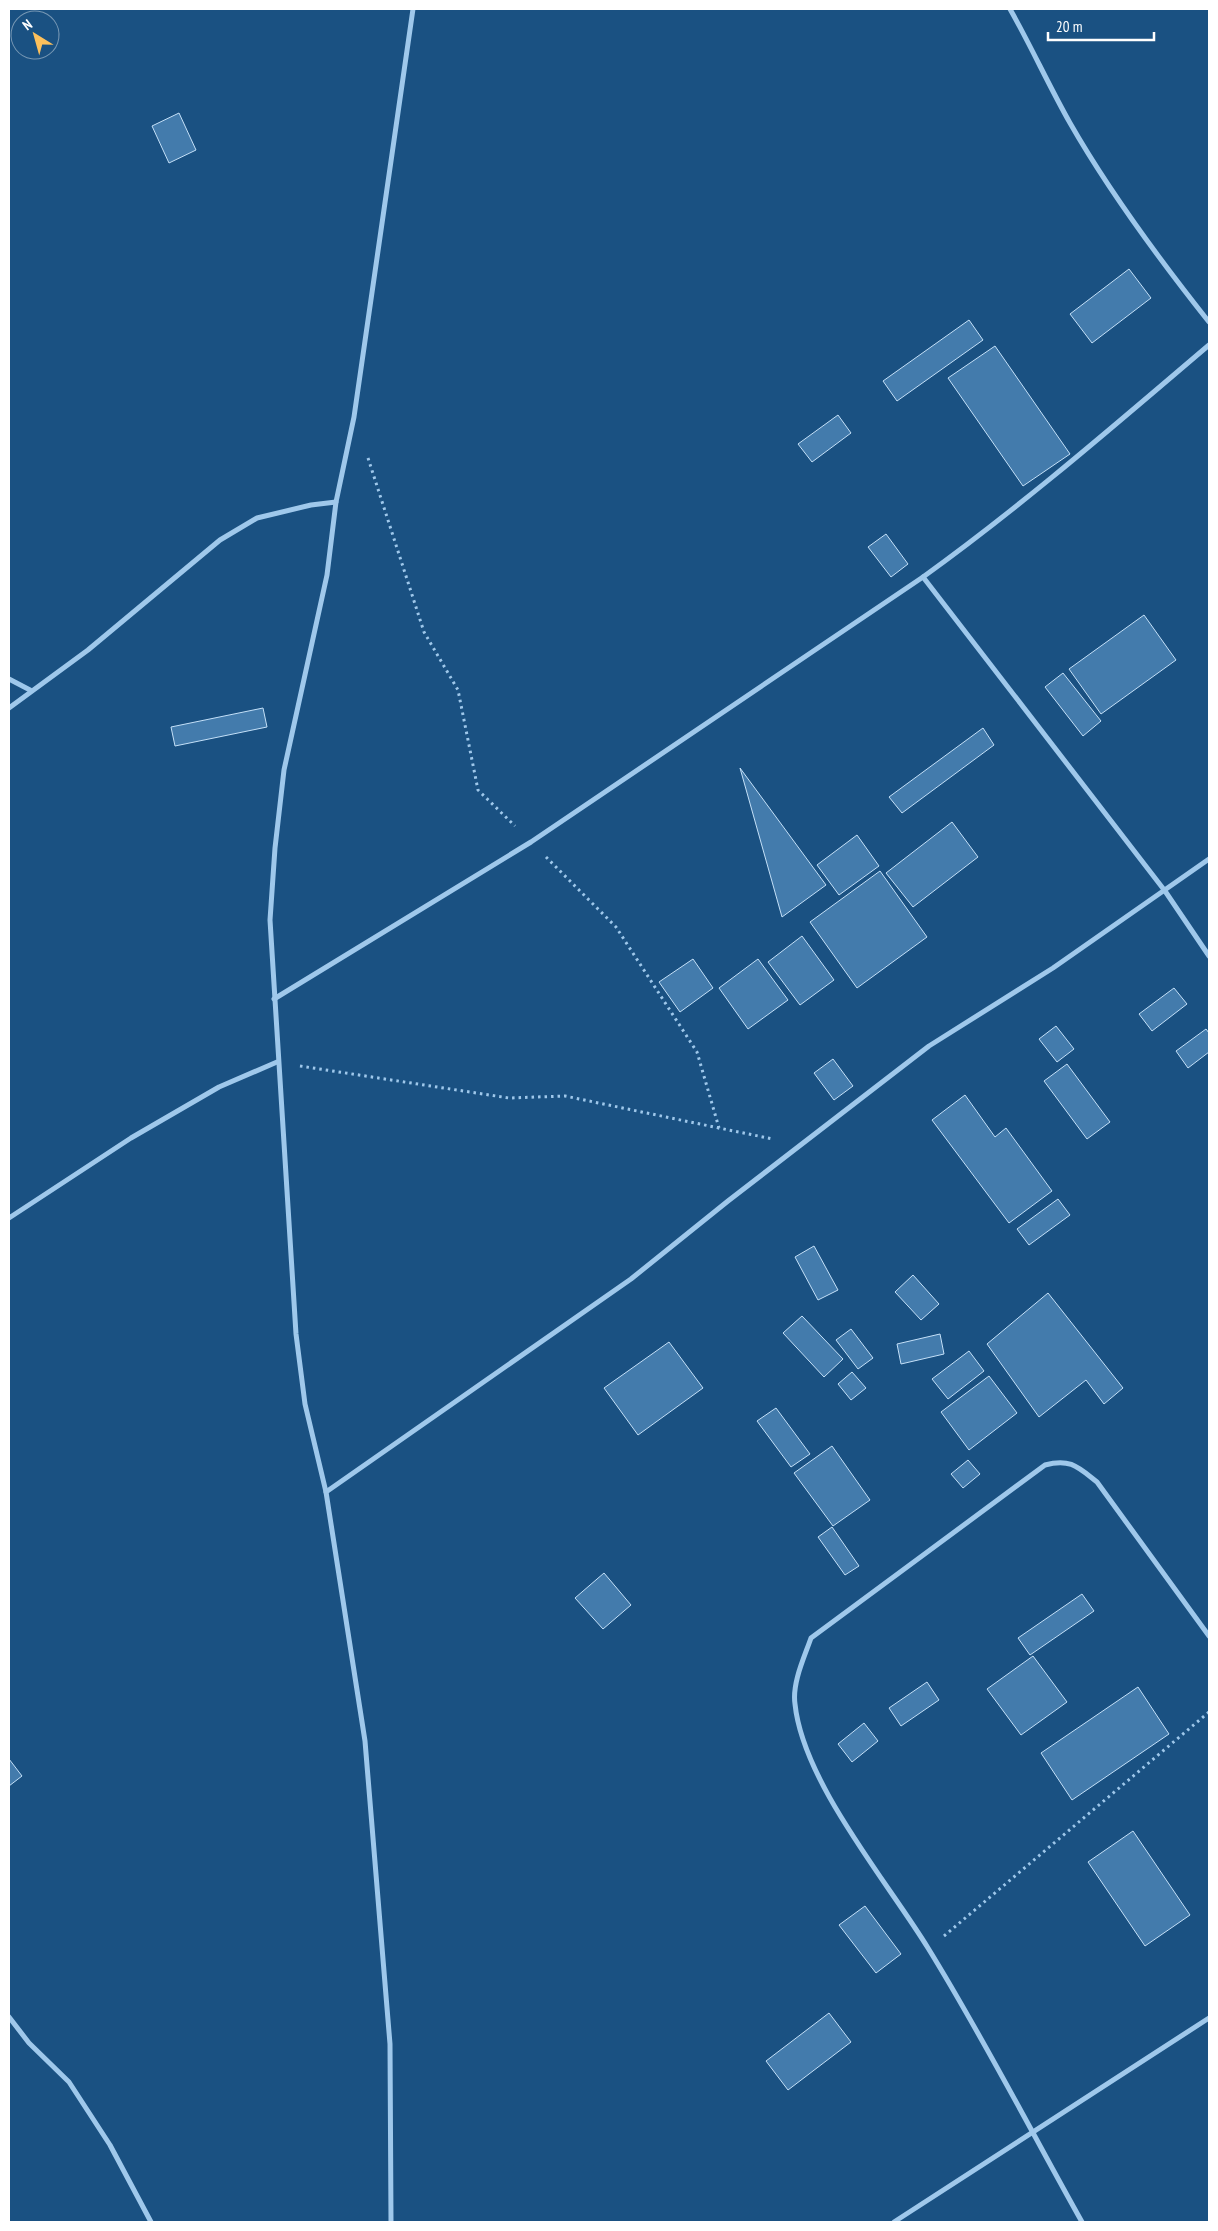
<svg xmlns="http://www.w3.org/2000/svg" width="1218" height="2231" viewBox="0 0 1218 2231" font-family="'PT Sans Narrow',sans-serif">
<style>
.building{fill:#437bac;stroke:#c4e0f8}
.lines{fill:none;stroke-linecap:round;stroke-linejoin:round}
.path{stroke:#9fc8eb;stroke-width:3;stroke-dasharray:2.5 4;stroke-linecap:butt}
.minor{stroke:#9fc8eb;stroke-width:5}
</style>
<rect width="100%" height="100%" fill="#1a5182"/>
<g class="building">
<path d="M179 113 196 150 169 163 152 126Z"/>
<path d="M1129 269 1151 298 1092 343 1070 314Z"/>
<path d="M969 320 983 340 897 401 883 381Z"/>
<path d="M995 346 1070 454 1023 486 948 378Z"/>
<path d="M838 415 851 433 812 462 798 444Z"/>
<path d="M886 534 908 564 891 577 868 547Z"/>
<path d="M1144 615 1176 660 1101 714 1069 669Z"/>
<path d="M1063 673 1101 721 1083 736 1045 687Z"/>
<path d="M263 708 267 727 175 746 171 727Z"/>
<path d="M983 728 994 745 902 813 889 797Z"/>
<path d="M740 768 826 885 782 917Z"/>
<path d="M952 822 978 857 913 907 886 873Z"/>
<path d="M857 835 879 866 839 895 817 865Z"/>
<path d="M880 871 927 937 857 988 810 922Z"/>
<path d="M802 936 834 980 800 1005 768 962Z"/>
<path d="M693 959 713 988 680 1012 659 982Z"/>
<path d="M758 959 788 1000 748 1029 719 988Z"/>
<path d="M1174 988 1187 1004 1152 1031 1139 1014Z"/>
<path d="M1056 1026 1074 1049 1057 1062 1039 1039Z"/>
<path d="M1206 1029 1209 1033V1052L1188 1068 1176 1051Z"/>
<path d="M833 1059 853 1086 834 1100 814 1073Z"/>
<path d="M1067 1064 1110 1122 1087 1139 1044 1081Z"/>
<path d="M965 1095 995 1137 1006 1128 1052 1191 1009 1223 932 1120Z"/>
<path d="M1058 1199 1070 1215 1029 1245 1017 1229Z"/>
<path d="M814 1246 838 1290 818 1300 795 1257Z"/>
<path d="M913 1275 939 1304 921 1320 895 1292Z"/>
<path d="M1048 1293 1123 1388 1104 1404 1086 1380 1039 1417 987 1344Z"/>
<path d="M802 1316 843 1359 824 1377 783 1333Z"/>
<path d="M851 1329 873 1358 858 1369 836 1340Z"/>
<path d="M940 1334 944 1354 901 1364 897 1344Z"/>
<path d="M669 1342 703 1388 638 1435 604 1388Z"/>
<path d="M969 1351 984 1371 948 1399 932 1379Z"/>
<path d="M852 1372 866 1388 851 1400 838 1384Z"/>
<path d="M989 1376 1017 1413 969 1450 941 1412Z"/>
<path d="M776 1408 810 1454 791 1467 757 1421Z"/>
<path d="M832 1446 870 1500 833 1526 794 1473Z"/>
<path d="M968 1460 980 1474 963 1488 951 1474Z"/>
<path d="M832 1527 859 1566 845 1575 818 1537Z"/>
<path d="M604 1573 631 1605 603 1629 575 1598Z"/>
<path d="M1082 1594 1094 1611 1030 1655 1018 1638Z"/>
<path d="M1033 1656 1067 1702 1021 1735 987 1689Z"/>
<path d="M927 1682 939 1700 901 1726 889 1708Z"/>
<path d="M1138 1687 1169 1734 1072 1800 1041 1753Z"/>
<path d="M864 1723 878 1741 852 1762 838 1744Z"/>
<path d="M9 1759 22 1776 9 1786Z"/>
<path d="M1133 1831 1190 1915 1145 1946 1088 1862Z"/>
<path d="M865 1906 901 1954 876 1973 839 1925Z"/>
<path d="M829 2013 851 2042 788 2090 766 2061Z"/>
</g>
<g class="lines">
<g class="path">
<path d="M368 458 424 632 458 690 478 790 515 826"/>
<path d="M546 857 616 927 697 1052 719 1128 773 1139"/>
<path d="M300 1066 509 1098 565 1096 719 1128"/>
<path d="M944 1936 1209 1712"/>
</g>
<g class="minor">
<path d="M1010 9C1031 46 1049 86 1070 123 1110 193 1159 259 1209 322"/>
<path d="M923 577 1165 891 1209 956"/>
<path d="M9 679 30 690"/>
<path d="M9 708 88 650 220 540 257 518 311 505 336 502"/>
<path d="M274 999 531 842 923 577C1023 505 1116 424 1209 345"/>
<path d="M9 1218 131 1138 219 1087 277 1062"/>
<path d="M326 1492 631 1279 728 1201 929 1046 1053 968 1209 859"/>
<path d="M9 2017 29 2043 69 2082 110 2145 151 2222"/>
<path d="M391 2222 390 2044 365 1741 326 1492 305 1404 296 1334 270 920 275 848 284 770 327 575 336 502 354 417 413 9"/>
<path d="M894 2222 1209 2018"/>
<path d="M1082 2222C1031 2131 983 2037 928 1948 887 1881 803 1782 795 1704 792 1683 804 1658 811 1638L1045 1465C1070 1458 1078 1467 1097 1482L1209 1636"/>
</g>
</g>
<rect width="1218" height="2231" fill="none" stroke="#ffffff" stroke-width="20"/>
<g transform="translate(35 35) rotate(323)"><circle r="24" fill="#1a5182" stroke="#7697b4"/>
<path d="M0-4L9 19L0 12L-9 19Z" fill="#fdc05b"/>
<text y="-8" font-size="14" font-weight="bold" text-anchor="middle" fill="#ffffff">N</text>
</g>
<path d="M1048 32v8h106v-8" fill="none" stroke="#ffffff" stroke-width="2.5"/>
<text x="1056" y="32" font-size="15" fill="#ffffff" stroke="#1a5182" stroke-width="4" paint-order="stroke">20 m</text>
</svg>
